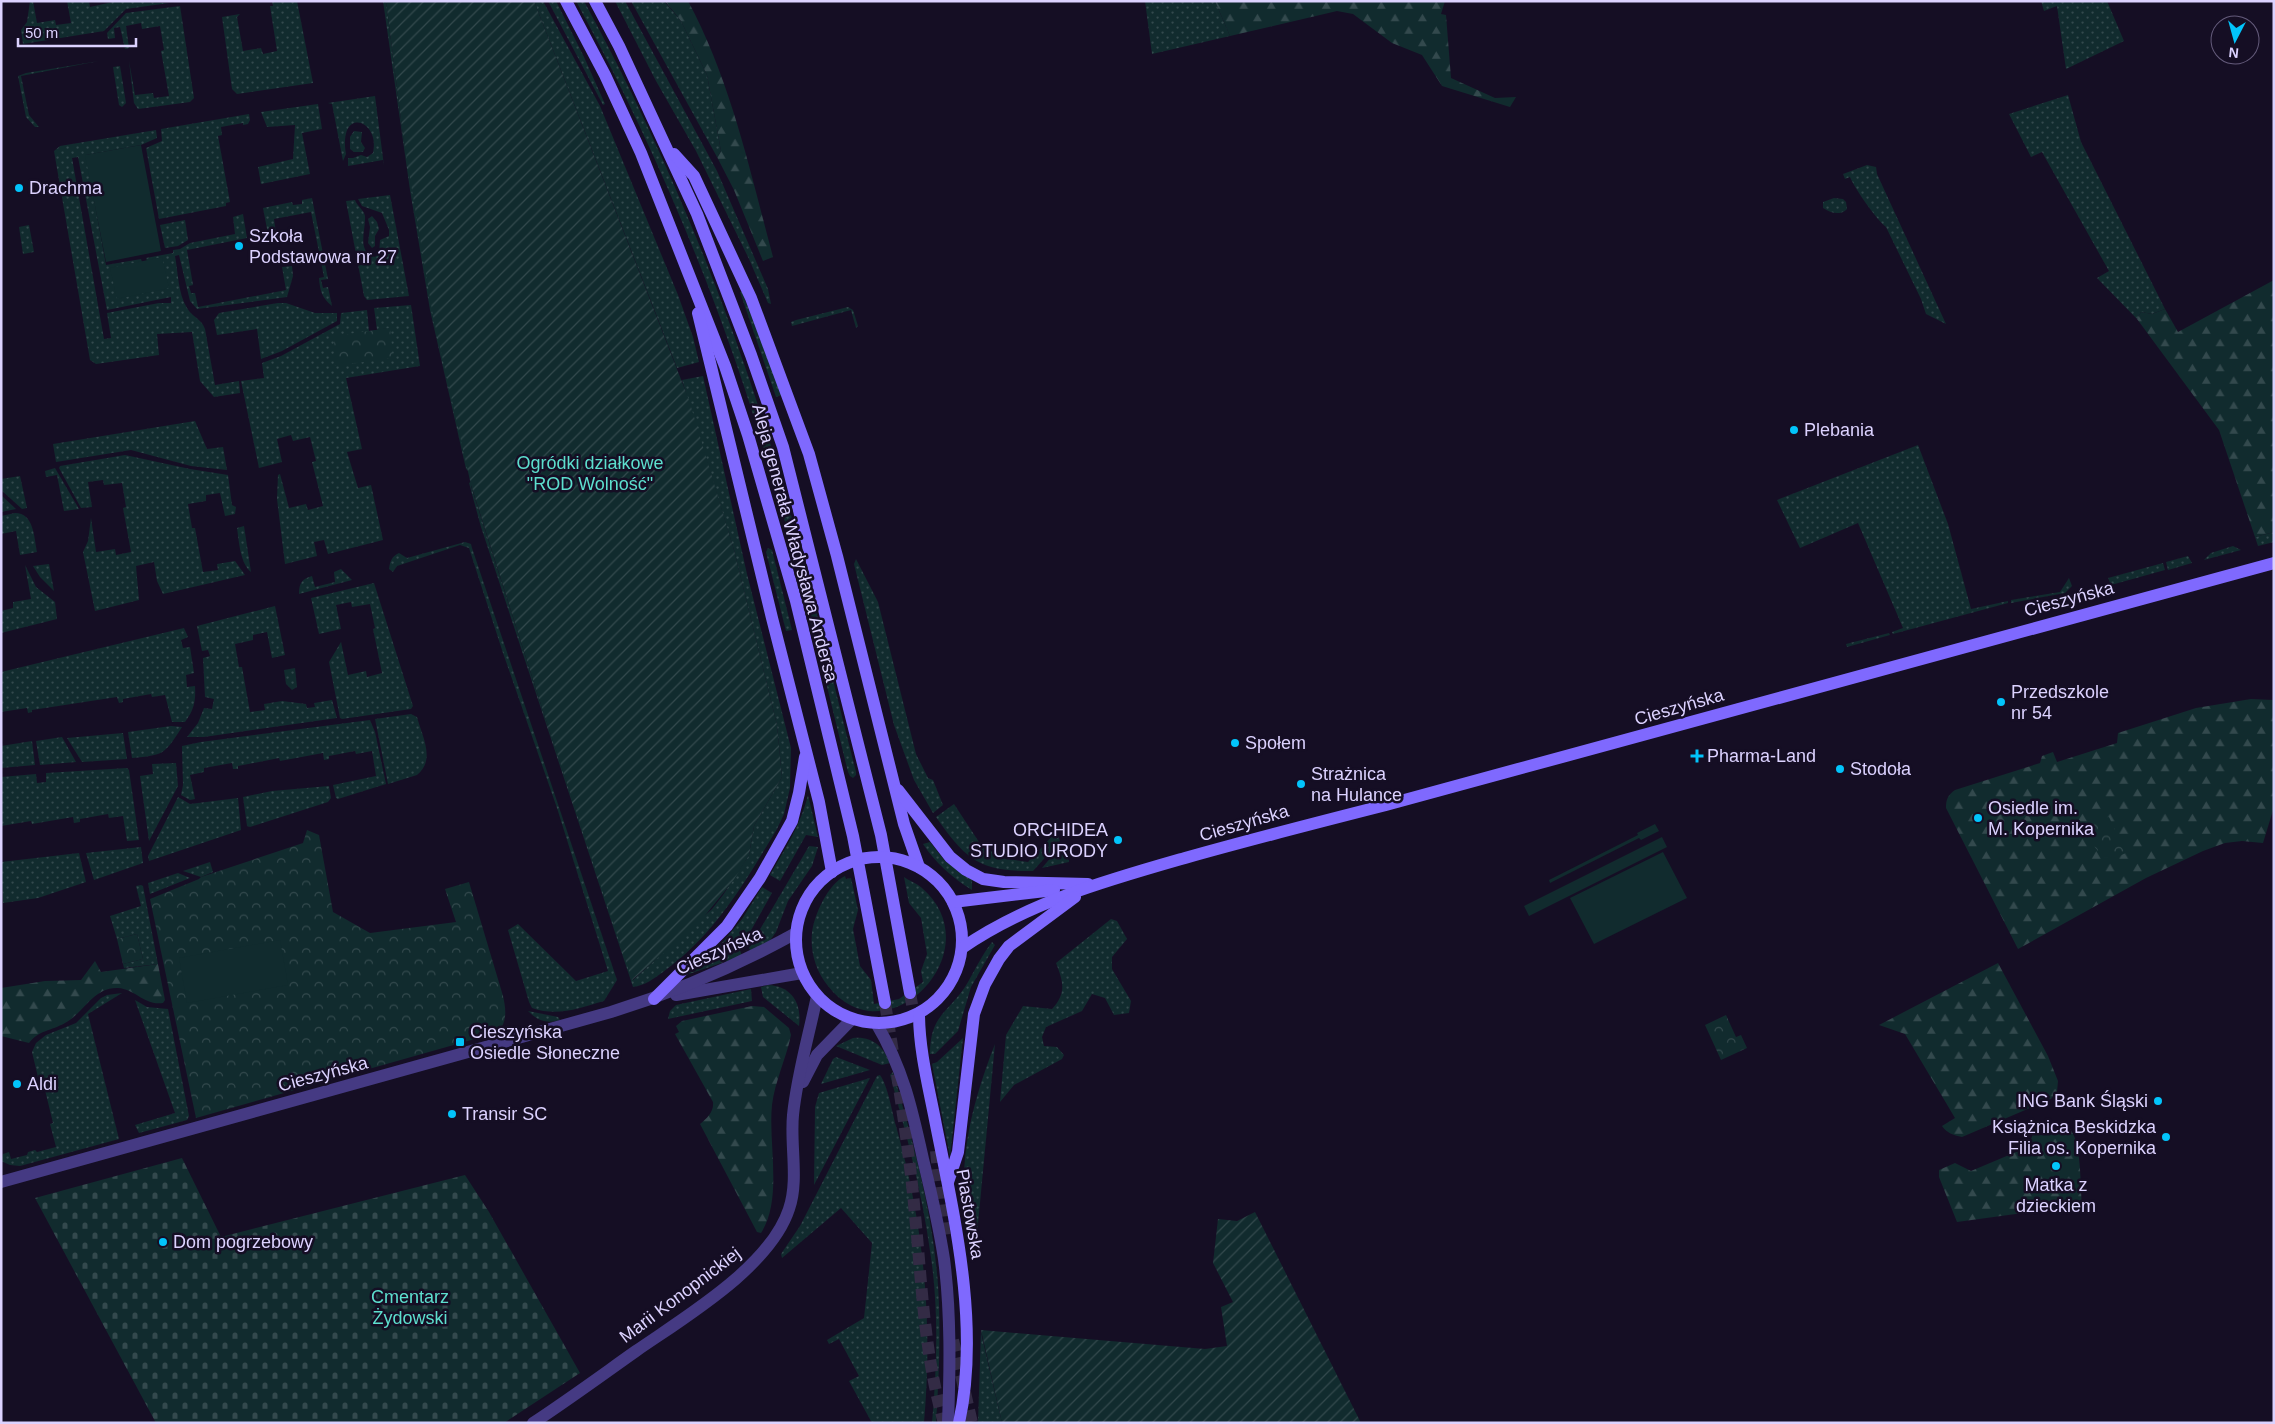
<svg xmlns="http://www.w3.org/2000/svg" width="2275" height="1424" viewBox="0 0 2275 1424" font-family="Helvetica,sans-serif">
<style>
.grass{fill:url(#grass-dots);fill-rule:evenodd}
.forest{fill:url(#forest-firs)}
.cemetery{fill:url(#cemetery-stones)}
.park{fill:url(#park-crowns)}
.garden{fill:url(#garden-furrows)}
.pitch{fill:#112b2e}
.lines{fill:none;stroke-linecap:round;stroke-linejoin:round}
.secondary-tunnel{stroke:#332b45;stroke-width:12;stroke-dasharray:12 6;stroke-linecap:butt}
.tertiary{stroke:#453a83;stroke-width:12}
.secondary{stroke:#7f69fe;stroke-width:12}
.poi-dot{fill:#02c4fb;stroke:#150e24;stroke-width:2}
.labels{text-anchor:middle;stroke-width:5;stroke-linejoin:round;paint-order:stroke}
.poi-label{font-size:18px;fill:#dcd2ff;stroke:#150e24;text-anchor:start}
.park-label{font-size:18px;fill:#5ddfce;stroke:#150e24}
.street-label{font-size:18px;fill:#dcd2ff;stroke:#150e24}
</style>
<defs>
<pattern id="grass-dots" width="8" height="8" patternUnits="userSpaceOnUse" patternTransform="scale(1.25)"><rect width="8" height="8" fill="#112b2e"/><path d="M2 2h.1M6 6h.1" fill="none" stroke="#33494d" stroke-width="1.8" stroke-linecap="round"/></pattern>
<pattern id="forest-firs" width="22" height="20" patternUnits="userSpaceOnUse" patternTransform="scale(1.25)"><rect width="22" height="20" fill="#112b2e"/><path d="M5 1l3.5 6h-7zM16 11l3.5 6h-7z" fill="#33494d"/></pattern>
<pattern id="cemetery-stones" width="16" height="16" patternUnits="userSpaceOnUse" patternTransform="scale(1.25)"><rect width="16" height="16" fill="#112b2e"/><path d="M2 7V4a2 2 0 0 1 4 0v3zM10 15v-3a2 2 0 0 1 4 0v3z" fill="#33494d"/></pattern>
<pattern id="park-crowns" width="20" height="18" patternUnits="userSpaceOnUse" patternTransform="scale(1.25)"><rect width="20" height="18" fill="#112b2e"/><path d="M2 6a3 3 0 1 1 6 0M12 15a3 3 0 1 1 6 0" fill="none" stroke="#33494d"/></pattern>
<pattern id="garden-furrows" width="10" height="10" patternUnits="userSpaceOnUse" patternTransform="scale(1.25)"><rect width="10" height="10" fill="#112b2e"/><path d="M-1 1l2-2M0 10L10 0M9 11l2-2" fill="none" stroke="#33494d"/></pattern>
</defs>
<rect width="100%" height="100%" fill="#150e24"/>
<g class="grass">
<path d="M30 1H33L37 23 55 20 56 25 71 23 67 1H89L90 7 117 1 169 3 126 9 104 31 23 44 21 30 27 22Z"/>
<path d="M272 1H297L313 83 237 94 232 89 222 17 240 14 237 17 243 51 261 48 263 54 277 51 270 6H273Z"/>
<path d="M383 1H386L403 136 470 472 466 469 430 310 410 190Z"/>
<path d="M534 1H543L600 106 678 295 693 337 699 362 677 368Z"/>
<path d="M548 1H556L584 57 605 104 603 105Z"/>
<path d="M576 1H584C659 139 720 284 767 433 802 544 827 659 856 772V775L853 778 850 776 848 772C820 659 794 545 759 433 713 284 651 139 576 1Z"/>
<path d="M615 1H625L717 171 768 289 771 304 768 303 749 259 696 151 656 81Z"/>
<path d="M631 1H664L681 21 707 75 721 151 717 157Z"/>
<path d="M1145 1H1215L1230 36 1152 54Z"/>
<path d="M2041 1H2107L2124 41 2066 69 2057 6 2044 11Z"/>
<path d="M180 6 194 98 190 102 138 109 134 103 129 61 135 95 153 93 154 98 169 96 161 51 164 50 160 26 142 29 141 23 126 26 129 48 125 49 120 27 114 28 115 38 108 39 107 33 126 13Z"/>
<path d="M99 61 21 76 29 115 39 127H35L26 117 18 76 26 73Z"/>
<path d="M120 66 126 103 122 107 119 105 113 67Z"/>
<path d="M2068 95 2081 142 2165 309 2152 314 2141 312 2137 319 2097 278 2109 271 2042 152 2031 157 2009 114Z"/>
<path d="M375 96 384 166 383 160 348 166V158H353L361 155 367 157 373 153C381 120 338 105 346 154L343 161 332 104 328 103Z"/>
<path d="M318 104 322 129 302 133 310 174 261 184 258 167 293 159 295 125 267 127 261 112Z"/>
<path d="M249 114 250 120 248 124 243 125V123L221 127 222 135 218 136 230 202 226 203V206L159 219 146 148 162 141 161 129Z"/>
<path d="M156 130 157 138 141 145 86 155 106 265 141 259 142 262 111 268 162 258 147 261 146 258 173 253V250L180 249 190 243 235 234 233 217 243 214 247 238 187 250 193 285 189 286 191 293H195L198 307 286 290 282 267 292 266 293 276 287 297 197 309 190 301 179 255 175 256C178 271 178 294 187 308 192 317 201 318 205 329L215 385 239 381 240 393 214 397 200 381 192 332 157 334 159 355 96 364 90 360 54 151 60 146ZM78 157 107 310 171 297V303H159L107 313 111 338 104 339 72 158Z"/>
<path d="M354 131 362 132 361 142 365 148 363 152H354L350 149V137Z"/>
<path d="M1867 165 1876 167 1877 174 1946 324 1926 314 1921 299 1886 227C1876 219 1855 189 1850 177L1845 179 1843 174Z"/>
<path d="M390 195 409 296 367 300 364 296 346 201 355 200C357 206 364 210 365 216 366 231 356 251 375 257L379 254 380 240 389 236V230L382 213 362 206 358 199Z"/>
<path d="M312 198 328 279 321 280 323 288 328 287 332 306C322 298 320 291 319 278L324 277 311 212 274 219 276 233 268 234 263 208 292 202 293 205 302 204V200Z"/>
<path d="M1834 198 1843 199 1846 202 1847 209C1840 216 1831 213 1823 208V202Z"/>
<path d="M372 216 377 222 379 229 375 236V246L372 248 368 243 370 227 368 219Z"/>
<path d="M185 220 188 240 178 246 165 248 160 225Z"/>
<path d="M29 225 34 252 23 254 19 227Z"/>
<path d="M740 292H742L782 395 776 397Z"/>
<path d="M278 303H286L315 313H337V321L282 351 261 359 257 329 217 335 214 320 219 313Z"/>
<path d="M411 305 420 366 346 378 362 449 347 452 358 488 371 485 383 540 328 554 324 540 314 542 317 556 285 564 277 499 278 475 280 474 289 508 306 504 308 510 323 506 312 462 316 461 310 437 293 441 291 435 277 439 282 462 259 468 241 381 264 378 262 363 281 356 340 324 341 313 367 310 369 331 334 336 390 328 377 330 374 308Z"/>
<path d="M848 307 853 310 858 326 856 328 851 310 792 326 791 322 796 320Z"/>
<path d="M703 376 747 574 791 748 790 788 784 814 777 829C745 882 715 935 663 972 655 978 644 986 633 987L481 527 469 483 472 481 471 486 543 711 633 980 712 909 723 895 749 855 754 826 782 777 777 725 734 550 682 380Z"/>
<path d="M195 421 207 449 223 447 227 470 191 466 131 450 56 462 53 444Z"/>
<path d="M1918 445 1948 524 1971 609 2008 601V603L1893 634 1892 632 1903 628 1858 523 1800 548 1777 500Z"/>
<path d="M125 455 190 469 228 475 232 505 236 507 235 514 225 516 220 493 206 495V501L188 504 192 528H195L203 572 218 570 217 564 235 561 245 575 163 594 157 581 154 562 136 566 139 600 95 611 83 552 88 541 91 518 96 552 115 549 116 555 131 552 123 508 126 507 122 483 104 485 103 480 88 482 92 507 81 508 59 468 60 466Z"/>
<path d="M55 468 79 509 64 511 57 475 46 477 45 471Z"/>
<path d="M20 476 27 508 22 509 1 490V479Z"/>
<path d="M1 495 16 509 1 512Z"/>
<path d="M15 513C34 513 34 537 37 552L20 555 16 531 1 534V516Z"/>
<path d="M244 526 251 572C240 563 239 541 237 528Z"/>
<path d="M2274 532V542L2258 546 2255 537Z"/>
<path d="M465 542 471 544 472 548 617 980 604 1001C580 1008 557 1017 532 1008L529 1002 508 930 518 924 576 981 608 971 557 808 503 653 469 548 460 545 397 566 393 572 389 569C390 561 392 556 399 553L407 558Z"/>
<path d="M2233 546 2241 550 2204 560 2211 553Z"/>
<path d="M768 548 772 550 792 630 786 631 766 552Z"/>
<path d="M2188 556 2192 563 2168 570 2166 562Z"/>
<path d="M856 559 878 602 916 754 928 778 933 780 943 805 933 813 914 780 894 725 854 564Z"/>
<path d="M2163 563 2165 570 2111 585 2108 578Z"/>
<path d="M49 564 54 591 40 577 33 566Z"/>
<path d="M25 565 36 587 55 602 57 619 1 633V611L13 608V602L31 599Z"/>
<path d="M341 569 352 580 299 594C299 583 302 579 312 576L315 587 335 582 334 572Z"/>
<path d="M2069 578 2072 586 2065 593 2011 603V600L2060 592Z"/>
<path d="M374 583 413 706 411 709 342 719 340 718 329 662 341 642 348 675 366 671 367 677 382 673 373 629 375 628 370 604 352 607 351 602 336 605 341 629 319 634 311 598Z"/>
<path d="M275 606 285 655 272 658 267 632 253 635V640L235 644 239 667H242L250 712 265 710 264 704 282 701 306 704 307 708 315 707 314 703 332 700 337 718 204 737H187L198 723 204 708 212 709 214 699 205 697 203 658 210 656 208 650 202 651 197 626Z"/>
<path d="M184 628 188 637 181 640 183 648 190 647 194 673 186 675 187 687 195 686C196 701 194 710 185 722H172L165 695 152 697 151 694 123 699V702L119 703 117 697 32 710V712L28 713 27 708 1 712V672Z"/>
<path d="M1889 633 1890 635 1847 647 1846 644Z"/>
<path d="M295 668 297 687 292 690 286 684 284 670Z"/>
<path d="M411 714 417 717C422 736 436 760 417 775L388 784 375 719Z"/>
<path d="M370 720 375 732 386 784 338 799 336 798 333 785 376 776 372 751 356 754 355 751 329 756V759L324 760 323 753 280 761 279 758 238 766V769H233L232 763 204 768V772L190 775 195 799 190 800 181 795 183 785 182 746 201 742Z"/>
<path d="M171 726 182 727C164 755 164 755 132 758L128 732Z"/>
<path d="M123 733 127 759 82 762 67 738Z"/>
<path d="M62 737 76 762 40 765 36 741Z"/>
<path d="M32 741 35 765 1 768V746Z"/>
<path d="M176 763 178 786 149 841 140 776 153 774 152 764Z"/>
<path d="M127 768 129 770 139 840 127 841 123 816 109 818 108 814 80 819V822L74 823 73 817 32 824 31 821 1 826V777L36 774 37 783 46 782V773Z"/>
<path d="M329 786 331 798 328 802 250 827 247 826 243 797 272 791Z"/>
<path d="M808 795 818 837 806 835 780 881 770 875C785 849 801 824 808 795Z"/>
<path d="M178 797 190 804 238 798 241 830 149 861 148 856Z"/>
<path d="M954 804 979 842 1001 858 1028 862 1056 832 1060 841 1033 871C980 872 965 859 936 817Z"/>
<path d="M930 842 945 861 972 880V890C953 879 934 861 923 844Z"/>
<path d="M809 846 818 847 812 866 788 901 776 932 769 942 751 952 749 948Z"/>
<path d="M141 847 143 863 94 880 86 853Z"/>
<path d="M1057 850 1069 860V862L1042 868Z"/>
<path d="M79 853 86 882 38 898 3 903 1 862Z"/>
<path d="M210 862 213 872 201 877 183 871Z"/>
<path d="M178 873 190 878 150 894 148 883Z"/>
<path d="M845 876 846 879 851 878 858 910 853 929 860 966 871 980 874 1004 899 999 923 982 921 971 927 954 921 918 909 903 904 877C911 882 915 882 922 888 994 951 886 1061 828 986 816 971 810 952 812 933 814 915 828 884 845 876Z"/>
<path d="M141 885 143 886 158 964 124 968 123 964 143 959 137 934 117 939 110 916 141 906 136 886Z"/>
<path d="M762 887 772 893 740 950 742 956 686 975 717 949 742 919Z"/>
<path d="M1111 919 1117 921 1127 939 1112 957V969L1131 1001 1129 1013 1114 1015 1105 998 1092 994 1082 1011 1046 1027 1042 1037 1044 1046 1057 1047 1064 1055 1062 1059 1014 1085 1000 1102 1006 1035 1023 1006 1052 1009C1067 993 1063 981 1056 963Z"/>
<path d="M992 942 995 945 971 987 958 1031 935 1054H930C930 1013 950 1013 968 982 976 968 982 955 992 942Z"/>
<path d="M768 985C792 986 802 1004 799 1026L763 997 761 987Z"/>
<path d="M751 989 752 1001 668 1019 670 1011 676 1005Z"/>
<path d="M122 993 88 1014 119 1139 20 1166 10 1165 1 1161 3 1154 9 1152 11 1159 27 1155 28 1152 35 1150 37 1152 56 1147 50 1124 53 1123 45 1090H41L32 1052 36 1043 46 1035 76 1023 101 998 107 995Z"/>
<path d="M135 1000 147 1007 168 1009 189 1116 187 1120 139 1133 135 1125 175 1113Z"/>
<path d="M528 1011 558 1017 560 1020C546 1024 538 1021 528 1011Z"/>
<path d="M853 1038C872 1036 883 1046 890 1063L882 1065 836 1046Z"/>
<path d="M963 1038 950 1157 932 1064 937 1062Z"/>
<path d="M995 1044 976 1245 970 1247C955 1173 968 1113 995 1044Z"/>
<path d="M836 1057 870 1070 821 1084 833 1059Z"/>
<path d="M893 1072C913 1142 933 1213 938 1285 941 1331 939 1377 936 1423H932C937 1366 939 1307 930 1251 922 1192 906 1133 890 1075Z"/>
<path d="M880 1075C888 1086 892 1112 896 1126 924 1225 933 1320 924 1423H872L849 1381 859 1376 839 1339 829 1344 827 1340 864 1318 872 1243 841 1208 782 1258 781 1254 800 1226 877 1076Z"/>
<path d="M870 1078 814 1185 815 1107 819 1093Z"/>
<path d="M981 1330 982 1337 1002 1423H978Z"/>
</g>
<g class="forest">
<path d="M665 1H688C731 81 750 171 773 257L763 261 734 190 717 157 721 151 707 75 681 21Z"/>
<path d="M1215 1H1445L1441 14 1446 15 1451 78 1495 98 1516 97 1510 107 1442 86 1422 55 1392 43 1353 14 1337 11 1230 36Z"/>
<path d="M2274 280V532L2255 537 2219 430 2137 319 2141 312 2152 314 2165 309 2178 332Z"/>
<path d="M2251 699 2274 700V807L2263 843 2242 841 2225 843 2203 851 2146 878 2018 949 1946 808C1946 799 1948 795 1955 790L2040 763 2042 756 2053 752 2057 762 2117 743 2118 733 2196 708Z"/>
<path d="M95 961 101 972 158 964 165 1000 163 1003C145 1006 135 989 118 988 93 987 84 1013 65 1023 51 1031 39 1030 29 1043L1 1036V988L45 981 81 980Z"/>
<path d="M1998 963 2048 1056 2058 1081 2057 1092 2051 1099 1962 1137C1953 1135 1947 1133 1942 1126L1955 1118 1905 1034 1879 1025Z"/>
<path d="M752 1006 764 1007 789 1028 791 1035C786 1059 775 1081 772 1105 768 1144 783 1199 761 1233L757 1232 700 1124C707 1118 714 1112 713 1102L675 1034 679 1032 676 1026 682 1021Z"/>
<path d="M2047 1122C2055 1122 2064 1123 2069 1128 2082 1140 2080 1187 2082 1205L1957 1222 1939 1177V1170L1955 1163 1971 1171 2028 1147 2036 1126Z"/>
</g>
<path class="cemetery" d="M182 1158 221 1237 465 1175 489 1212 580 1373 504 1423H156L35 1198Z"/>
<g class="park">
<path d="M390 328 393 358 335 366 334 336Z"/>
<path d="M2109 817 2126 853 2114 858H2104L2088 839 2081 826 2094 820Z"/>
<path d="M307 830 319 835 333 912 370 933 456 922 445 889 469 882 503 996C506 1009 508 1024 496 1033L196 1118 150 899 199 879 201 877 303 843Z"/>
<path d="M137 934 143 959 123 964 117 939Z"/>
<path d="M1726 1015 1736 1037 1741 1035 1747 1048 1721 1060 1705 1025Z"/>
</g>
<g class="garden">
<path d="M386 1H534L689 400 734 550 777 725 782 777 754 826 749 855 733 881 699 923 632 980 543 711 471 485 433 316 403 136Z"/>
<path d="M1255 1212 1361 1423H1002L981 1330 1205 1349 1227 1346 1221 1307 1233 1302 1213 1263 1218 1219 1237 1221Z"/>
</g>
<g class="pitch">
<path d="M141 145 161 251 106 262 85 155Z"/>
<path d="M162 257 169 288 117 299 110 268Z"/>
<path d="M1655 824 1659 831 1641 840 1639 838 1550 883 1549 880 1638 835 1637 833Z"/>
<path d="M1662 837 1667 847 1529 916 1524 906Z"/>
<path d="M1663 852 1687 898 1594 944 1570 898Z"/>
<path d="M280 940 288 985 187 1003 179 958Z"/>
</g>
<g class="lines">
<g class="secondary-tunnel">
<path d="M910 993 916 1027"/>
<path d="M885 1003 893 1052"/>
<path d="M897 1074C904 1121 911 1168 915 1215 922 1285 924 1354 944 1423"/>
<path d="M936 1151 945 1240"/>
<path d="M953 1340 972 1423"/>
</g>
<g class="tertiary">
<path d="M676 995 802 973"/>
<path d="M876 1023C903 1068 912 1109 923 1159 931 1192 939 1226 944 1259 951 1313 950 1369 948 1423"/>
<path d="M803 1082 817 1055 852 1019"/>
<path d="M1 1182 611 1012C675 992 738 965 796 933"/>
<path d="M533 1423C568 1400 602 1375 636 1351 685 1317 770 1267 789 1209 799 1180 790 1145 793 1115 797 1075 809 1035 817 996"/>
</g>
<g class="secondary">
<path d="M566 1 605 75 641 153 725 366 748 435 796 601 853 836 885 1003"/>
<path d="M595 1 619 46 697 214 751 355 783 447 881 835 910 993"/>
<path d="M674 154 694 176 751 298 809 454 837 556 904 824 919 867"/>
<path d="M698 313 772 618 819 802 832 872"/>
<path d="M898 790 950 857 966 870 983 879 1004 882 1088 884"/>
<circle cx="879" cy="940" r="83"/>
<path d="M953 902 1054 890"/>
<path d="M962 948C1029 902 1108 880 1185 858 1252 839 1319 822 1386 805L2274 563"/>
<path d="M654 999 727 926 760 878 792 821 799 793 805 757"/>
<path d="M919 1013C919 1051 929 1088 936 1125 955 1220 980 1327 959 1423"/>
<path d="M948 1182 958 1152 974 1014 985 984 999 959 1009 946 1075 897"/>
</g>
</g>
<g class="poi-dot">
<circle cx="19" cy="188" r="5"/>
<circle cx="239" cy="246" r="5"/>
<circle cx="1794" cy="430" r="5"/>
<circle cx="2001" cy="702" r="5"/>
<circle cx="1235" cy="743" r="5"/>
<path d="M1694.5 748.5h5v5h5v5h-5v5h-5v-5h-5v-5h5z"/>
<circle cx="1840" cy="769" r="5"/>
<circle cx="1301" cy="784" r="5"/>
<circle cx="1978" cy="818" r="5"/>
<circle cx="1118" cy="840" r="5"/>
<rect x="455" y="1037" width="10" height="10" rx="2.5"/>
<circle cx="17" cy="1084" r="5"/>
<circle cx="2158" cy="1101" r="5"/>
<circle cx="452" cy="1114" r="5"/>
<circle cx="2166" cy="1137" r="5"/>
<circle cx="2056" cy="1166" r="5"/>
<circle cx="163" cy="1242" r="5"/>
</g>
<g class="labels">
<g class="poi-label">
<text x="29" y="194">Drachma</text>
<text x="249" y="242">Szkoła<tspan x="249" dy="21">Podstawowa nr 27</tspan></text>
<text x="1804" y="436">Plebania</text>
<text x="2011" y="698">Przedszkole<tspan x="2011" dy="21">nr 54</tspan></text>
<text x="1245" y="749">Społem</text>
<text x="1707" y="762">Pharma-Land</text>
<text x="1850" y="775">Stodoła</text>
<text x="1311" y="780">Strażnica<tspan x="1311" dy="21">na Hulance</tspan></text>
<text x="1988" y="814">Osiedle im.<tspan x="1988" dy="21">M. Kopernika</tspan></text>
<text x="1108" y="836" text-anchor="end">ORCHIDEA<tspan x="1108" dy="21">STUDIO URODY</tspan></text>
<text x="470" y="1038">Cieszyńska<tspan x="470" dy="21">Osiedle Słoneczne</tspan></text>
<text x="27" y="1090">Aldi</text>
<text x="2148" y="1107" text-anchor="end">ING Bank Śląski</text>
<text x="462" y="1120">Transir SC</text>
<text x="2156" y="1133" text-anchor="end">Książnica Beskidzka<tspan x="2156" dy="21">Filia os. Kopernika</tspan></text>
<text x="2056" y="1191" text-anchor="middle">Matka z<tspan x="2056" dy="21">dzieckiem</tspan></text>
<text x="173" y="1248">Dom pogrzebowy</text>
</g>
<g class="park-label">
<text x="590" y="469">Ogródki działkowe<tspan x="590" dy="21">"ROD Wolność"</tspan></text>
<text x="410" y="1303">Cmentarz<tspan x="410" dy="21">Żydowski</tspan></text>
</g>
<g class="street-label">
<text transform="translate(795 543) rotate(75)" y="6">Aleja generała Władysława Andersa</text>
<text transform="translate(2069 599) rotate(-15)" y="6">Cieszyńska</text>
<text transform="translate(1679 707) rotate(-16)" y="6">Cieszyńska</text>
<text transform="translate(1244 823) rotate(-16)" y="6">Cieszyńska</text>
<text transform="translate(719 951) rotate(-24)" y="6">Cieszyńska</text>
<text transform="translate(323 1074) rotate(-15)" y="6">Cieszyńska</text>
<text transform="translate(970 1214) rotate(80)" y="6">Piastowska</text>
<text transform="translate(680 1295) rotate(-37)" y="6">Marii Konopnickiej</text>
</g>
</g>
<rect width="2275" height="1424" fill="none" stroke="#dcd2ff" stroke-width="5"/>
<g transform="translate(2235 40) rotate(186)"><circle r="24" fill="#150e24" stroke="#655c7c"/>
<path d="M0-4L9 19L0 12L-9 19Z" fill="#02c4fb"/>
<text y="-8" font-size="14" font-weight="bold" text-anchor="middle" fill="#dcd2ff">N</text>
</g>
<path d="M18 38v8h118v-8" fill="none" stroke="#dcd2ff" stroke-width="2.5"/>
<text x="25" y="38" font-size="15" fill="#dcd2ff" stroke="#150e24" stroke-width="4" paint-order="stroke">50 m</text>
</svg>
